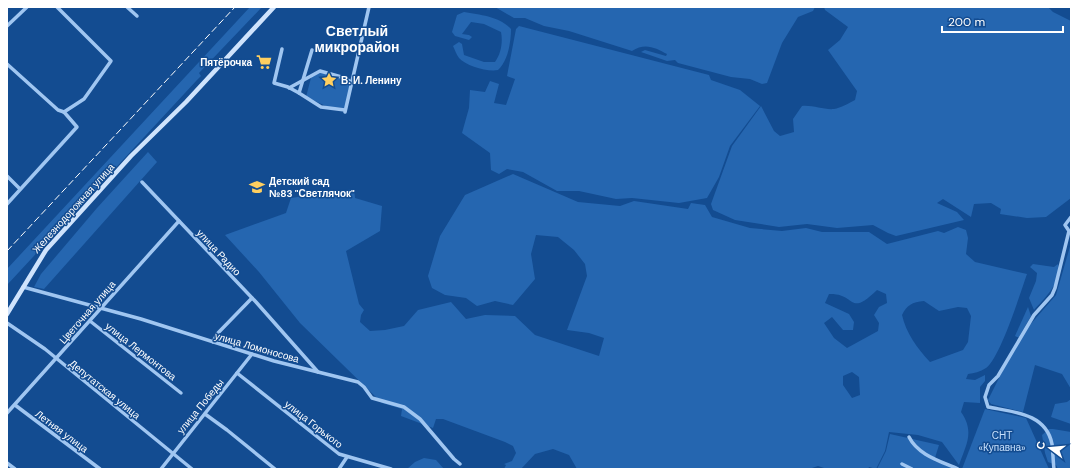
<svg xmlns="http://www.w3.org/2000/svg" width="1078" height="476" viewBox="0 0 1078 476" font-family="'DM Sans',sans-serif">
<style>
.green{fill:#2566b0;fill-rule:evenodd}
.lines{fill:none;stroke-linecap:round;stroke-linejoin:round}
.street{stroke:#a0c6f1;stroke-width:3.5}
.secondary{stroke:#cfe3fc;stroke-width:4.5}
.rail{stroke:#fff;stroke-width:1;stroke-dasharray:7 3;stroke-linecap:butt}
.labels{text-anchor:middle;stroke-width:3;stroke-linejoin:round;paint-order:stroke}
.poi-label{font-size:10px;font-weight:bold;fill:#fff;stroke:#134c91;text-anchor:start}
.street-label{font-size:10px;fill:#fff;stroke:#134c91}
.park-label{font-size:10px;fill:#c7e0fc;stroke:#134c91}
.district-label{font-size:14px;font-weight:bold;fill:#fff;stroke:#134c91}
</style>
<rect width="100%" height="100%" fill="#134c91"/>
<g class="green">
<path d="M250 7H262L199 73 201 76 197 80 7 285V269Z"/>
<path d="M495 7H815L813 11 798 17 782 43 767 83 762 84 750 79 731 77 678 63 675 60 667 61 641 52 645 50 666 56 667 54C656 48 645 42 632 51L629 50 569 31 544 26 525 18H514Z"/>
<path d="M824 7H1048L1053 12 1071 21V198L1046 217 1027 218 1000 214 1001 209 991 203 974 204 971 217 943 199 937 203 957 212 964 220 896 236 888 233 873 225 837 228 807 224 779 227 735 220 713 210 711 204 732 146 761 106 774 131 780 136 794 132 793 119 802 106C813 105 824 110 834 109 841 108 849 103 855 100L857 91 828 50 840 40 848 27 825 10Z"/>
<path d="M464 12C480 15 499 16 511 29 511 42 508 61 498 70 487 72 466 66 459 58 456 54 455 50 453 46L459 42 462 44 464 55 484 62H495C501 54 503 42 501 32L484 24 471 22 462 34 469 35 472 37 469 40 455 36 452 32 457 15Z"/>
<path d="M519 26 709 75 711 80 740 90 760 106 730 146 719 177 707 198 679 203 632 198 616 199 579 191H557L523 172 507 169 499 174 491 170 490 153 462 133 469 108 470 90 485 92 490 81 499 84 494 103 506 105 515 79 507 76 516 29Z"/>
<path d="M321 73 344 79 350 84 345 108 328 107 306 97 312 74Z"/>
<path d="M148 152 157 162 44 289 34 287 41 274 97 208Z"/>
<path d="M513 174 578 202 620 206 634 201 688 209 691 203 705 205 712 217 750 228 782 231 806 228 822 232H869L887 244 938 231 944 233 958 227 966 230 968 238 966 254 975 262 1027 274C1020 294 1000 358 986 368 980 372 974 373 968 374L966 379 975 380 985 375V381L980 387V403L964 402 961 412C975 432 966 445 959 465L942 442 918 435 889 432 885 451 876 469 869 467 868 469H827L818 466 809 469H577L569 455 553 449 535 454 521 469H504L506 465 504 464 512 461 516 453 513 446 505 442 443 419H436L433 428 401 416 402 409 382 403 300 323 259 272 225 235 286 213 291 198 354 189 355 198 382 206 380 231 346 251 359 304 364 310 361 315 360 322 370 331 385 330 404 326 418 310 451 302 466 319 485 315 515 316 535 335 599 356 604 338 589 333 567 330 587 276 585 264 574 250 558 237 536 235 531 254 535 279 513 305 495 301 477 306 466 298 445 295 432 288 428 276 440 236 465 195ZM877 290 886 294 887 303 879 307 874 315 879 323 878 331 847 348 834 338 824 323 832 317 843 330H853L854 322 849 314 825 303 829 294C857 293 848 318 877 290ZM924 301 939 311 958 307 967 308 971 316 968 342 963 350 930 362C917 348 906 333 902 315 907 305 912 302 924 301ZM852 372 859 377 860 395 852 398 843 385V376Z"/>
<path d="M1071 243V389L1062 374 1035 365 1023 412 991 404 988 400 1008 360 1029 326 1056 295Z"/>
<path d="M1033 264 1054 267 1058 264C1063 281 1044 299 1034 310L1029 298 1036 281 1037 273 1030 267Z"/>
<path d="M1028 307 1031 316 1019 337H1017L1015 336Z"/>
<path d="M1071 399V424L1051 417 1055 404 1067 402Z"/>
<path d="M985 409 1026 418 1049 469H962Z"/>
<path d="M1049 429H1053L1071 432V469H1058L1056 465 1048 462 1045 453 1042 435Z"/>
<path d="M890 434 939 445 934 461 957 469H877L886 451Z"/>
<path d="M424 458 436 460 444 469H407L415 462Z"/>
</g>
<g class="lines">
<g class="street">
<path d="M57 7 111 61 84 99 64 112"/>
<path d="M127 7 137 16"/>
<path d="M7 26 27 7"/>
<path d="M282 49 274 83 288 87 299 93 312 50"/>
<path d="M7 64 58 110 64 112"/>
<path d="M289 88 320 71 345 78 352 83"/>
<path d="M299 93 321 107 345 110"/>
<path d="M345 112 369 7"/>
<path d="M7 176 20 189"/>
<path d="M142 182 256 302 318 372"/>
<path d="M7 204 77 127 64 112"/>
<path d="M23 287 141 319 274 361 358 382 364 387 372 398 404 407 420 419 454 459 460 464"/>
<path d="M90 321 181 393"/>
<path d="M7 323 45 349 192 469"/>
<path d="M213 342 217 334 252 298"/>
<path d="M237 373 339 454 391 469"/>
<path d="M15 405 100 469"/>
<path d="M7 413 179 221"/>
<path d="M205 414 227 430 275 469"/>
<path d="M909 437C918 455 940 461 958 469"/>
<path d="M7 463 15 469"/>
<path d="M902 464 912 469"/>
<path d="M161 469 252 354"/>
<path d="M339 469 347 457"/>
<path d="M1054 469C1053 461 1053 452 1052 444 1046 413 1013 412 988 407L985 397 989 385 998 376 1034 315 1052 295 1055 288 1069 231 1065 225 1071 217"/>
</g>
<path class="secondary" d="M7 314 46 250 131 156 186 102 274 7"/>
<path class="rail" d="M7 251 235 7"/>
</g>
<defs>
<symbol id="supermarket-bare" viewBox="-9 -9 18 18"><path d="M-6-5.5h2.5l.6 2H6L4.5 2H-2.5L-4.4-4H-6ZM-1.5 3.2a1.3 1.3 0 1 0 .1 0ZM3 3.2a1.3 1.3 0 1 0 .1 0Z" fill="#ffcf60" stroke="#134c91" stroke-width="2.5" paint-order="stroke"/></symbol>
<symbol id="sight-bare" viewBox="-9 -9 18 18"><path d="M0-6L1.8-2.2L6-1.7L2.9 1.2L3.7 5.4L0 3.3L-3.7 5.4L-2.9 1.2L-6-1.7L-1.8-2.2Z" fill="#ffcf60" stroke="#134c91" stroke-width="2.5" paint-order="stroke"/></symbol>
<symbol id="school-bare" viewBox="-9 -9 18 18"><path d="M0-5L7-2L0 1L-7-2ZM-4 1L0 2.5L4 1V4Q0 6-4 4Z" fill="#ffcf60" stroke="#134c91" stroke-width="2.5" paint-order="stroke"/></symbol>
</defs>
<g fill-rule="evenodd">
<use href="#supermarket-bare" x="253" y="51" width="22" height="22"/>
<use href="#sight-bare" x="318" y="69" width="22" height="22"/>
<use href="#school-bare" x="246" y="176" width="22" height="22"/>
</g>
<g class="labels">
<g class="poi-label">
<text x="252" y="66" text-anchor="end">Пятёрочка</text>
<text x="341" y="84">В. И. Ленину</text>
<text x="269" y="185">Детский сад<tspan x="269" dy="12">№83 "Светлячок"</tspan></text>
</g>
<g class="street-label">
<text transform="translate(73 208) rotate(-48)" y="4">Железнодорожная улица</text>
<text transform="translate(219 252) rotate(47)" y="4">улица Радио</text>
<text transform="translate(87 312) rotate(-49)" y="4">Цветочная улица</text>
<text transform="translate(257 347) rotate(16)" y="4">улица Ломоносова</text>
<text transform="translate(141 351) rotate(38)" y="4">улица Лермонтова</text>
<text transform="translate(105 389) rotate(39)" y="4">Депутатская улица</text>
<text transform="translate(200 406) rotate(-51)" y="4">улица Победы</text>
<text transform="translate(314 424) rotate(38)" y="4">улица Горького</text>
<text transform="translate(62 431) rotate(37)" y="4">Летняя улица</text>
</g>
<g class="park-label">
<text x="1002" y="439">СНТ<tspan x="1002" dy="12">«Купавна»</tspan></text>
</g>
<g class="district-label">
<text x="357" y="36">Светлый<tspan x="357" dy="16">микрорайон</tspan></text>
</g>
</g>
<rect width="1078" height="476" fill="none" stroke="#ffffff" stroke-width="16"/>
<g transform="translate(1050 448) rotate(286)" stroke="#134c91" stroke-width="3" paint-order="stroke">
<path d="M0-3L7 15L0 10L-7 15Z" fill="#ffffff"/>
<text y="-6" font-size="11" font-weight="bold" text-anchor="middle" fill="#ffffff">С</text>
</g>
<path d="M942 26v6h121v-6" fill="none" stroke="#ffffff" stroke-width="2"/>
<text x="948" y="26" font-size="12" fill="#ffffff" stroke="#134c91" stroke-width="3" paint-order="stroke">200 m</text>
</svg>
